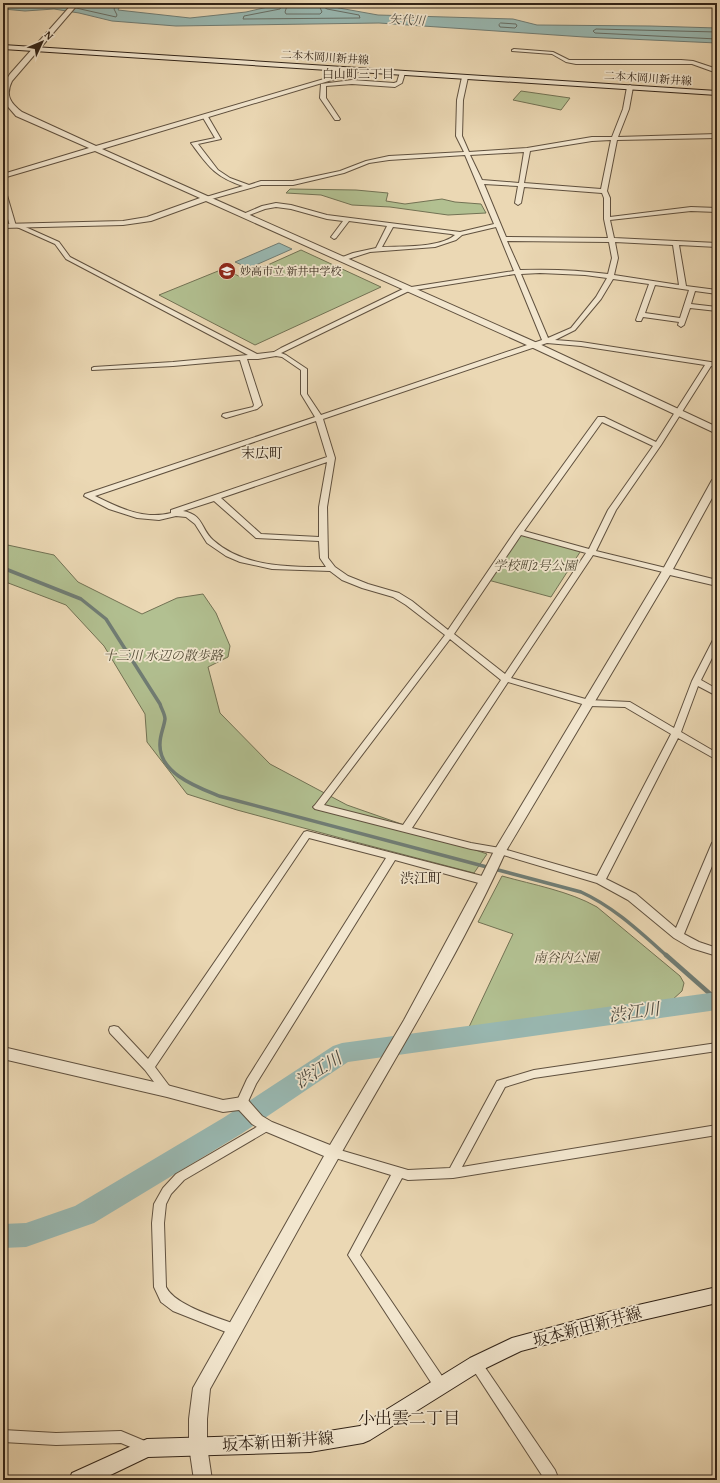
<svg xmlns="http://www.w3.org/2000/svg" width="720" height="1483" viewBox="0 0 720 1483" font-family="'Gentium Book Plus','Noto Serif JP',serif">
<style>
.green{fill:#b2c091;stroke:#727254}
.water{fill:#99b9b3;stroke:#707d75}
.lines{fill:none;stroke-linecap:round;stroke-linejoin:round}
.shore{stroke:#666e66;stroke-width:1}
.stream-far1{stroke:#707d75;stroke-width:3.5}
.stream{stroke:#707d75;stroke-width:4.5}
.river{fill:#99b9b3;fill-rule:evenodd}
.minor-casing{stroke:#60513f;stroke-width:2}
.tertiary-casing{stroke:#60513f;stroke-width:2}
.secondary-casing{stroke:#322418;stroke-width:2}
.minor{fill:#f2e6ce;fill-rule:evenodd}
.tertiary{fill:#f2e6ce;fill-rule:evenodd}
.secondary{fill:#f2e6ce;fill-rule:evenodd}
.labels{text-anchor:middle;stroke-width:3.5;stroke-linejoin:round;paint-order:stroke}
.far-street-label{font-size:11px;fill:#322418;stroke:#f2e6ce}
.far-poi-label{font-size:11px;fill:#322418;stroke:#f2e6ce;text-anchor:start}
.far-water-label{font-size:12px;font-style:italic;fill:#4c493f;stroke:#f2e6ce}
.far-neighbourhood-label{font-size:12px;fill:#322418;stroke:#f2e6ce}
.park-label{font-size:13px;font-style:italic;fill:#524b36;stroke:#f2e6ce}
.neighbourhood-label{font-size:14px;fill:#322418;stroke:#f2e6ce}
.near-street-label{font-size:16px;fill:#322418;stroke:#f2e6ce}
.near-water-label{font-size:17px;font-style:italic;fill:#4c493f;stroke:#f2e6ce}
.near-neighbourhood-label{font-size:17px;fill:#322418;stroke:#f2e6ce}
</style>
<rect width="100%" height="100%" fill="#ebd8b4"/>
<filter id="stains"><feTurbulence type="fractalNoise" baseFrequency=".005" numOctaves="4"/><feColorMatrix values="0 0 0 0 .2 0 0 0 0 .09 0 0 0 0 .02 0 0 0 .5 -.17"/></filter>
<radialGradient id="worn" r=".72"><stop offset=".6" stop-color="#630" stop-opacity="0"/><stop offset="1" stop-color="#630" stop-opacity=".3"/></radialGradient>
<g class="green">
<path d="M521 91 570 98 561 110 513 100Z"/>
<path d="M290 189 356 190 388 193 386 201 405 204 442 199 455 202 481 204 486 213 448 215 390 207 352 205 321 195 286 193Z"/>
<path d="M301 250 381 287 255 345 159 295 223 269 241 277Z"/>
<path d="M521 534 582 549 551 597 488 580Z"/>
<path d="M3 544 54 555 78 582 142 614 177 598 203 594 216 613 230 646 228 657 208 667 220 713 270 764 347 805 487 854 474 873 348 840 237 810 187 794 147 742 145 714 104 646 66 605 3 581Z"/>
<path d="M502 876C534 885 569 891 597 907L680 976 684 983 682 991 671 1001 469 1027 513 934 478 922Z"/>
</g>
<g class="water">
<path d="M3 3H138L120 6 118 10 190 18 246 12 285 3H322L339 8 378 15 513 19 537 25 650 26 717 28V43L584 37 379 23 176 26 112 21 79 13 54 9 25 11 3 9Z"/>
<path d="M279 243 292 249 249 268 235 262Z"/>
</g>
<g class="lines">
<g class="shore">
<path d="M283 3 280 9 244 16 243 19 360 18 359 15 327 9 324 7 323 3"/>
<path d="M288 3 285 12 286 14H320L322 12 318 3"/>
<path d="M3 6C25 7 47 4 68 7"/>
<path d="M76 8 116 17 117 15 114 9 117 3"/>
<path d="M501 23 516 24 517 26 515 28 500 27 499 25Z"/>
<path d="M717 32 596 29 593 31 595 33 717 39"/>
</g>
<path class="stream-far1" d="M3 568 81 599 106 619 160 704C161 708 165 714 165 719 164 727 160 735 160 743 158 773 197 787 219 796L581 892C614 907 640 932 667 956"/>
<path class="stream" d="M666 955 717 1000"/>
<path class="river" d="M717 992V1010L348 1062 241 1134 94 1223 26 1247 3 1248V1224L26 1223 75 1206 223 1118 333 1046 342 1043Z"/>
<defs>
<g id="minor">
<path d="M514 49 553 52 569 60H681L693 61 717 69V73L692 64H576L566 62 552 54 512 51V50Z"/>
<path d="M400 72 405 73 402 83 395 87 352 84 326 86V98L340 119 339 120H335L320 98 321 84 352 80 394 83 397 82Z"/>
<path d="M465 75 468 77 463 100 462 136 469 152 527 148 592 137H612L623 109 627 87 630 85 633 87 629 109 618 137 717 134V138L617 140 607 191 610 198V217L691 207 717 208V212L691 211 610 220 614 238 717 243V247L679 245 686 286 717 290V294L695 291 691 304 717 307V311L690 308 684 325 681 327 678 325 679 322 643 317 641 321H637L636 320 649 284 613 279 601 299 575 330 555 340 581 342 717 363V367L711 366 661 445 616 510 596 551 670 569 671 571 667 573 593 555 511 678 589 700 630 702 674 728 692 681 713 640 717 637V648L701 680 717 689V696L698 686 681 732 717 753V760L678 738 606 879 636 894 676 928 712 843 714 841 717 840V854L684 934 699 942 717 948V956L691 948 674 938 628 900 597 883 500 854 471 849 315 809 313 807 315 805 445 635 406 605 393 597 362 588 342 580 330 571 272 569 240 562 226 556 207 543 195 524 186 517 176 516 159 520 137 518 109 509 84 496 85 494 315 417 301 394V370L282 357 276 356 258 359H247L262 405 257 409 226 418 222 416 223 414 253 407 254 405 240 360 173 366 92 370V368L94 367 173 362 248 355 66 259 55 244 17 227V225H21L59 242 70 257 257 354 274 352 281 348 405 288 514 271 496 227 462 235 456 240 435 247 370 252 342 261 340 260V258L353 253 376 248 387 226 349 221 336 238 334 239 331 237 343 221 327 219 291 209 276 207 265 209 244 217 241 215 262 206 276 203 291 205 327 215 460 232 494 224 465 155 389 160 369 163 344 173 293 185H261L208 200 206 199V197L243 186C214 176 209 167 191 143L215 138 202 116 207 115 221 139 198 144 218 170 230 178 249 185 261 181H293L340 171 366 161 389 156 464 152 456 136 457 100 462 77ZM611 140 601 189 524 183 530 151 592 141ZM524 152 519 183 482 180 470 155ZM484 184 518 186 515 203 518 205 521 203 524 187 602 193 604 198V219L608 238 506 237ZM393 227 451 234 455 235C440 248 402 246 382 247ZM507 241 609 242 612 258 608 274C579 270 549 269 520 270ZM615 242 673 245 679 285 614 275 618 258ZM540 273 585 275 607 278 596 297 571 328 548 338 521 274ZM515 274 542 340 321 415 307 394V369L286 355 281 353 409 291ZM655 285 689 290 680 318 645 313ZM547 343 581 346 705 365 656 442 604 417H598L516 530 448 630 412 601 399 593 368 584 348 576 335 567 328 558 327 507 335 458 323 419ZM316 421 327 457 171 510V513C144 520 119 508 95 496ZM602 422 653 446 608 510 589 549 524 531ZM327 462 319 507V537L261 534 221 498ZM214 501 256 538 319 541 320 558 326 567C288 567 243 567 213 540 200 528 204 515 183 511ZM521 535 586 553 505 674 454 634ZM450 639 501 680 403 825 324 805ZM508 682 589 706 625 707 671 734 597 876 500 848 471 843 412 828Z"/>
<path d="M3 190 6 192 16 226 15 227 10 226 3 202Z"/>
<path d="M307 831 486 877 489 879 491 881 489 883 486 885 395 860 256 1084 246 1106 242 1108 238 1106 236 1103 247 1079 386 858 309 838 155 1067 173 1091 171 1094 167 1095 163 1094 145 1070 110 1033 109 1030 110 1027 114 1026 118 1027 148 1059 304 832Z"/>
<path d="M717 1043V1051L534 1078 505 1087 462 1167 717 1125V1135L453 1178 408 1180 402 1178 360 1255 446 1382 447 1386 446 1390 441 1392 436 1390 348 1255 391 1175 329 1156 327 1153 329 1150 333 1148 408 1170 450 1168 497 1081 534 1070Z"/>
<path d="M267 1121 271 1123 273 1126 271 1129 184 1180 171 1194 166 1204 164 1223 166 1287C175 1306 220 1318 240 1326L242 1330 240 1334 236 1336 173 1311 161 1302 154 1287 152 1223 154 1204 163 1188 176 1174Z"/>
<path d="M476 1358 480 1360 555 1470 559 1480H545L472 1368 470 1364 472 1360Z"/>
<path d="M3 1430 56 1433 121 1431 152 1444 154 1448 152 1452 147 1454 121 1443 56 1445 3 1442Z"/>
</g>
<g id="tertiary">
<path d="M73 3H79L12 81C5 95 10 103 22 112L96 146 358 69H362V71L102 149 535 342 717 427V434L529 346 206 201 151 221 123 225 3 228V224L123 221 147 217 200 198 95 151 3 178V174L89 148 16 116 3 101V85L10 74Z"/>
<path d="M717 477V489L673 569 717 580V586L670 575 506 851C458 957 396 1056 339 1157 295 1234 253 1312 210 1389L207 1419V1446L212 1480H194L189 1446V1419L193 1388 324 1156 262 1130 252 1124 239 1110 223 1112 167 1097 3 1059V1047L167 1085 223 1100 242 1097 247 1099 262 1116 272 1122 330 1145 404 1020 481 877 494 851 662 571 712 480Z"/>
</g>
<g id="secondary">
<path d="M3 45 717 91V95L3 49Z"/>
<path d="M717 1287V1303L612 1327 521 1351 482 1370 370 1440 363 1443 310 1452 148 1457 100 1480H69L72 1473 147 1439 310 1434 360 1426 470 1358 512 1338 612 1311Z"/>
</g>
</defs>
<use href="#minor" class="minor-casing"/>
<use href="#tertiary" class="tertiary-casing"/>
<use href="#secondary" class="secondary-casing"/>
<use href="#minor" class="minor"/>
<use href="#tertiary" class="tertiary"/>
<use href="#secondary" class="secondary"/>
</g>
<defs>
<symbol id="school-disc" viewBox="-11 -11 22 22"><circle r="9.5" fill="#8f2418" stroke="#f2e6ce"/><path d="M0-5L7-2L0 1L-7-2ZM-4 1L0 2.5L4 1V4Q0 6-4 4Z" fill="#fff"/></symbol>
</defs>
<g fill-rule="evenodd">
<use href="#school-disc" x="217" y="261" width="20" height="20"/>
</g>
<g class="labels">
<g class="far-street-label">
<text transform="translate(325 57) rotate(4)" y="4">二本木岡川新井線</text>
<text transform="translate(648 78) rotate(4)" y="4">二本木岡川新井線</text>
</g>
<g class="far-poi-label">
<text x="240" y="275">妙高市立 新井中学校</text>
</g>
<g class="far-water-label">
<text transform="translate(407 20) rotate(3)" y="4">矢代川</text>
</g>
<g class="far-neighbourhood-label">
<text x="358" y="78">白山町三丁目</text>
</g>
<g class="park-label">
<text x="535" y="570">学校町2号公園</text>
<text x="163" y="660">十三川 水辺の散歩路</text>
<text x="566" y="962">南谷内公園</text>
</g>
<g class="neighbourhood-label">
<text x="262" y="458">末広町</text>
<text x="421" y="883">渋江町</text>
</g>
<g class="near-street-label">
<text transform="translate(587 1326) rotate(-15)" y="6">坂本新田新井線</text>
<text transform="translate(278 1441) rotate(-4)" y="6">坂本新田新井線</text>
</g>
<g class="near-water-label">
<text transform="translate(634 1012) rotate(-8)" y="6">渋江川</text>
<text transform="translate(318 1070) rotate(-32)" y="6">渋江川</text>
</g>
<g class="near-neighbourhood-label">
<text x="409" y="1424">小出雲二丁目</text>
</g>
</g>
<rect width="720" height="1483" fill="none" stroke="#ebd8b4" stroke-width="16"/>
<rect x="4" y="4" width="712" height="1475" fill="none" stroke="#322418" stroke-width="2"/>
<rect x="8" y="8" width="704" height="1467" fill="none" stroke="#322418"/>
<g transform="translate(42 42) rotate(46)" stroke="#f2e6ce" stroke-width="3" paint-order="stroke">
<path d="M0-3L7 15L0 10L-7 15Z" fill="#322418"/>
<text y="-6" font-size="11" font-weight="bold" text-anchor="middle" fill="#322418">N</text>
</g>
<rect width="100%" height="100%" filter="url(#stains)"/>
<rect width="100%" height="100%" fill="url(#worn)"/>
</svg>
